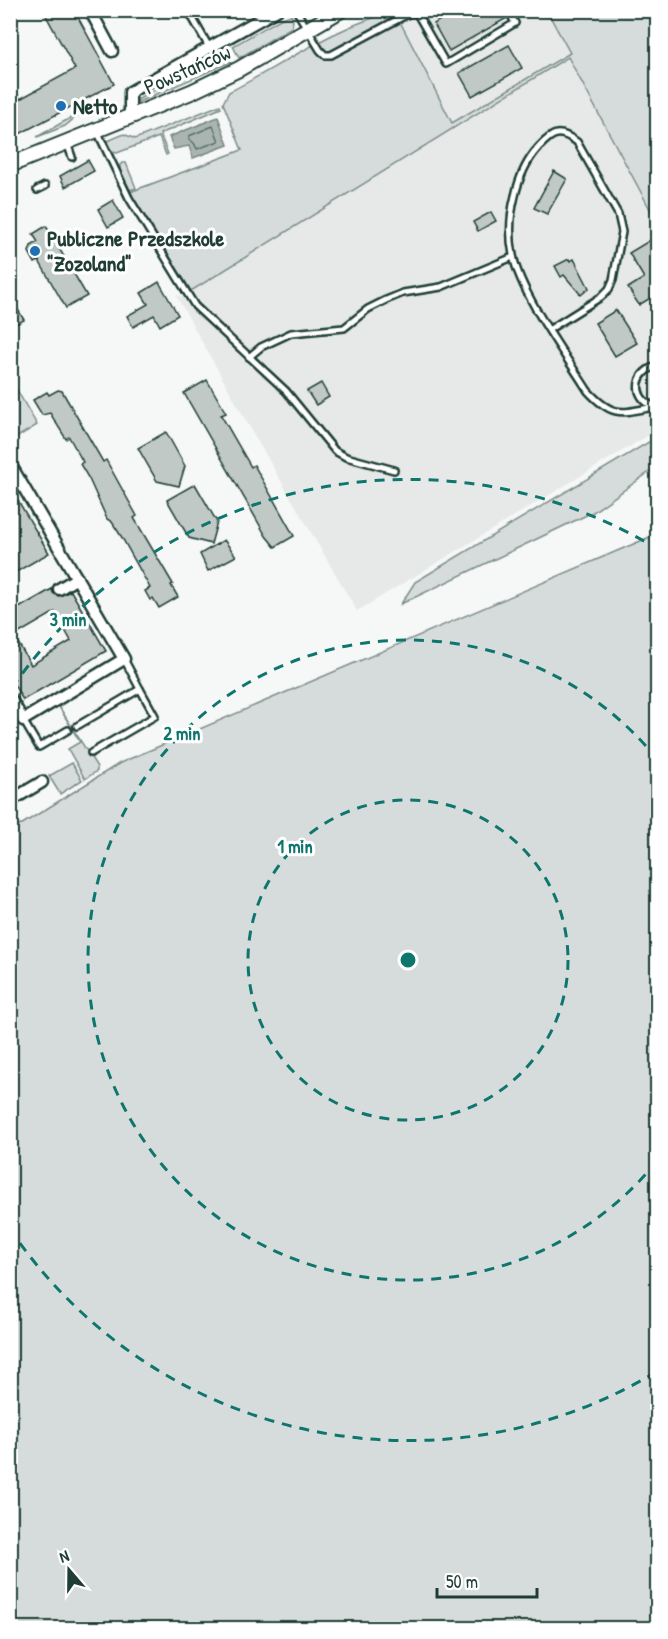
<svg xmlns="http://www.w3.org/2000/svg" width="668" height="1639" viewBox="0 0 668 1639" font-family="'Patrick Hand',sans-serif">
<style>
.built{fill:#e6e9e8}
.green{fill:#d6dcdb;stroke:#7a8c88;stroke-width:1.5}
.water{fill:#aab5b1;stroke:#72857f;stroke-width:1.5}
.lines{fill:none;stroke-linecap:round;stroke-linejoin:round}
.shore{stroke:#576d66;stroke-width:1.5}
.building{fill:#c0c9c6;stroke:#1f3d34;stroke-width:1.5;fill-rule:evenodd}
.service-casing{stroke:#1f3d34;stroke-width:10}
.minor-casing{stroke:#1f3d34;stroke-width:15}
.tertiary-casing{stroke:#1f3d34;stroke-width:18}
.service{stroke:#fff;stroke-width:5}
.minor{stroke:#fff;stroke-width:10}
.tertiary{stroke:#fff;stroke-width:14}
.ring{fill:none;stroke:#0f766e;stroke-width:3;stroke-dasharray:10 8}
.poi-dot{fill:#1f6fb2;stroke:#fff;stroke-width:2}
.labels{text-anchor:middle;stroke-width:6;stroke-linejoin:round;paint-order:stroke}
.street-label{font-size:22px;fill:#1f3d34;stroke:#fff}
.poi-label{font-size:22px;font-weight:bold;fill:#1f3d34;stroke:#fff;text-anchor:start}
.centre{fill:#0f766e;stroke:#fff;stroke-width:3}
.ring-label{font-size:18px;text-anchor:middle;font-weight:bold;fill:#0f766e;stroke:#fff;stroke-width:6;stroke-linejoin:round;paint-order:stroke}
</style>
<rect width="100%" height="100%" fill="#f6f7f7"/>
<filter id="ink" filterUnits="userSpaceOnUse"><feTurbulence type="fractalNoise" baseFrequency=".0167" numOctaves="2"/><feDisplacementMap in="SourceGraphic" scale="12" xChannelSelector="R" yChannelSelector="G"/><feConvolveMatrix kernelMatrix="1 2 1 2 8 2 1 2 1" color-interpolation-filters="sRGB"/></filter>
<g filter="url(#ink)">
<g class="built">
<path d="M398 10 547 11 571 53 451 123 395 12Z"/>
<path d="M568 56 657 222V430L357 611 253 433 176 295 182 297Z"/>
</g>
<g class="green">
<path d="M547 11H657V222L568 57 191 291 130 192 242 150 223 103 229 92C283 65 335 25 395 12L452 123 570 53Z"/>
<path d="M291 15 293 20 292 27 239 58 233 46 282 18Z"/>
<path d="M225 50 231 62 136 103 135 101Z"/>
<path d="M105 98 108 104 76 117 65 126 37 137Z"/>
<path d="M220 105 221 108 160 134 168 154 166 155 159 137 117 153 112 152 105 142 124 134 135 139Z"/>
<path d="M122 163H126L136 188 130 190 120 171V165Z"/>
<path d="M10 378 37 425 11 441H10Z"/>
<path d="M657 437V469L651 471 593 512 401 604 415 582Z"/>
<path d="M657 534V1628H11V831L120 763Z"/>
<path d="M58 705 97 767V771L85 779 68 749 80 742Z"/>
<path d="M72 763 82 780 60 794 49 776Z"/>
</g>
<path class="water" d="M218 117 228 145 193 158 189 146 174 149 169 137Z"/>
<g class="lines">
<path class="shore" d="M213 126 219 141 197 149 194 143 189 139V136Z"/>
</g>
<g class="building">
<path d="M43 10H74L114 84 10 139V82L20 99 75 69Z"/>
<path d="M435 10H503L507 18 449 51 434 24 440 20Z"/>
<path d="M509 45 522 68 472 96 459 73Z"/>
<path d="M88 160 94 171 65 187 60 176Z"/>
<path d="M554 171 567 179 547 214 534 208Z"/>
<path d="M113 200 123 218 108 227 98 209Z"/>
<path d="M491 212 496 221 478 231 473 222Z"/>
<path d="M46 226 87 296 66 308 39 261 35 263 29 252 31 246 38 242 33 234Z"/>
<path d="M657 236V294L639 305 628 288 644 278 629 253Z"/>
<path d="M569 259 570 261 574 259 589 288 581 295 564 275 561 277 555 266Z"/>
<path d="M159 282 178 315 160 326 154 315 133 327 127 316 148 304 141 293Z"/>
<path d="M10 296 24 320 10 327Z"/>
<path d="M616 310 637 343 615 356 595 323Z"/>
<path d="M207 380 226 413 221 415 251 467 254 465 294 536 275 547 266 536 184 393Z"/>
<path d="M321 383 329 397 316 405 307 391Z"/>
<path d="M58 390 62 391 103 462 106 460 137 516 134 518 173 584 171 585 178 597 159 608 153 598 150 600 145 591 150 588 121 536 112 522 107 519 89 479 80 464 83 462 69 437 66 439 50 413 42 415 33 400 47 392 49 395Z"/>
<path d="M166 432 185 466 179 486 157 481 138 448Z"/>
<path d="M195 484 217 522 211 544 189 538 167 500Z"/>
<path d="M10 487 49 553 11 575V536Z"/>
<path d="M224 540 236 556 208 571 200 554Z"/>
<path d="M52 589 53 593 59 596 71 591 106 651 23 700 10 678V613ZM55 612 71 641 31 665 14 636Z"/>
</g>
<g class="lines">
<defs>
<g id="service">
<path d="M188 10 209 47"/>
<path d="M296 10 320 50 325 55H331L408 14 421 10"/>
<path d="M416 12 446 64 515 23 508 10"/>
<path d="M97 131 129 198 195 306 286 391 335 451 346 457 394 470"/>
<path d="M67 143 72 157"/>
<path d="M37 190 45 186"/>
<path d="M550 329 601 297 609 289 613 280 622 232 618 214 577 142C559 129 553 132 539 147 526 161 519 178 515 196 510 215 509 235 513 255 520 293 566 356 588 391 613 418 621 413 654 407"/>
<path d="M249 357 261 347 291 333 344 328 368 309 386 300 403 293 441 287 513 257"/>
<path d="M653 406C631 397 635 370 658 366"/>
<path d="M23 720 39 747 68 730"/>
<path d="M77 726 140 689 124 659"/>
<path d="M91 753 155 716 140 689"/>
</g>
<g id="minor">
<path d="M90 10 112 51"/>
<path d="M130 117V92L277 10"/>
<path d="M10 464 124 659 23 720 10 698"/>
<path d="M59 589 77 578"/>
<path d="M10 801 42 782"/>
</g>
<path id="tertiary" d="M10 165 191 92 239 69 341 10"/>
</defs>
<use href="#service" class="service-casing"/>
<use href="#minor" class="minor-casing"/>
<use href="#tertiary" class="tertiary-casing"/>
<use href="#service" class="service"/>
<use href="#minor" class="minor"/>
<use href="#tertiary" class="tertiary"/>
</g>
</g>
<g class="ring">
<circle cx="408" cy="960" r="160"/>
<path d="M657 1161A320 320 0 1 1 657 759"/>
<path d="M656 1372A481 481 0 0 1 12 1232M12 688A481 481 0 0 1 656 548"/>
</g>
<g class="poi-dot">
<circle cx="61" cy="106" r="6"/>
<circle cx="35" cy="251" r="6"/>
</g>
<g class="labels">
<g class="street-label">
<text transform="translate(187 69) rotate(-24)" y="8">Powstańców</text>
</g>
<g class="poi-label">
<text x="73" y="114">Netto</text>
<text x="47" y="246">Publiczne Przedszkole<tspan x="47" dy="25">"Zozoland"</tspan></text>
</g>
</g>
<circle cx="408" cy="960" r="9" class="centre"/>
<g class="ring-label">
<text x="68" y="626">3 min</text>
<text x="182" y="740">2 min</text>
<text x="295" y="853">1 min</text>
</g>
<rect width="668" height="1639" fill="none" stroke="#fff" stroke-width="36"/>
<rect x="18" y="18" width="632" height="1603" fill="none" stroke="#1f3d34" stroke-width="2" filter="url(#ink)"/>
<g transform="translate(69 1570) rotate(340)" stroke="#ffffff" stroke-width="4.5" paint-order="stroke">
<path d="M0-4.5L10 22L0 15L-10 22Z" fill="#1f3d34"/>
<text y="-9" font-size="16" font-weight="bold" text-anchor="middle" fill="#1f3d34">N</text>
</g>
<path d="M437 1588v9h100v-9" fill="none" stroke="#1f3d34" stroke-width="3"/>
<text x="446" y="1588" font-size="18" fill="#1f3d34" stroke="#ffffff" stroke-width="4.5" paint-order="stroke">50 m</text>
</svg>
